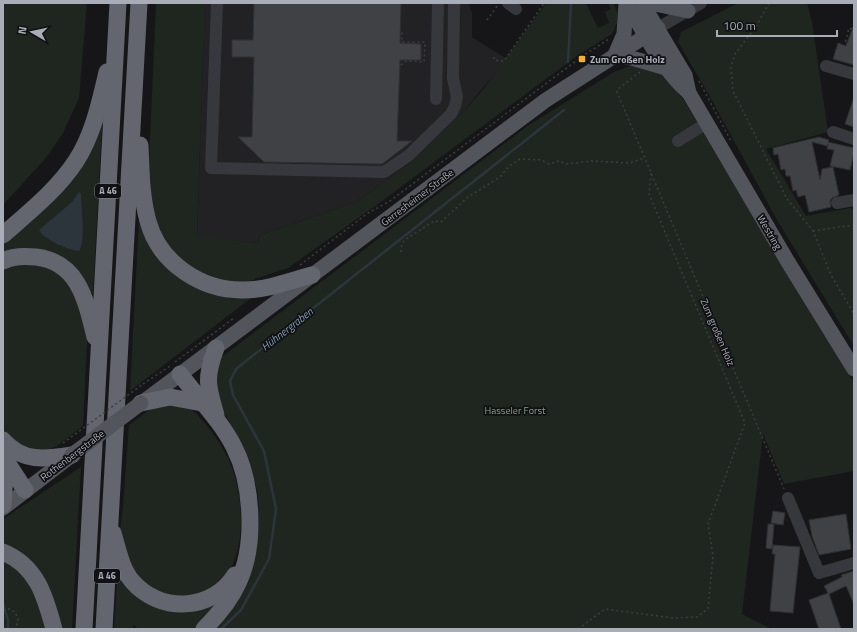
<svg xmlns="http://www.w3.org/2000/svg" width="857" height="632" viewBox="0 0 857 632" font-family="'Titillium Web',sans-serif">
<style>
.built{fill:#222225}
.green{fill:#1e261f}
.water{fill:#2c353c}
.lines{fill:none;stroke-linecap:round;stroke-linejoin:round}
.stream{stroke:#2c353c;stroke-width:2.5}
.building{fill:#404145;stroke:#303034}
.path{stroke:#3d3f44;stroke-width:1.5;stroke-dasharray:2 3;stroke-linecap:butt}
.minor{stroke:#37383d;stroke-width:12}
.major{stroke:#53555c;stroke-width:15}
.highway{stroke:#63666e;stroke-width:17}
.path-bridge{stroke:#3d3f44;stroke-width:1.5;stroke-dasharray:2 3;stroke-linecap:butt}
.major-bridge{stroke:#53555c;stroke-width:15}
.poi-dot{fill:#f2b134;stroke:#111113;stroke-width:1.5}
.labels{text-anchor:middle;stroke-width:3.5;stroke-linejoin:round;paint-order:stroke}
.shield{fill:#111113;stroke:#7b7e86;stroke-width:1}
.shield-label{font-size:9px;font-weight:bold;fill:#a8adb8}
.poi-label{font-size:10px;font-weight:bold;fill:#a8adb8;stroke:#111113;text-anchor:start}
.street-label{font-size:10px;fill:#a8adb8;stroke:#111113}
.park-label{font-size:10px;fill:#7fa381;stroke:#111113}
.water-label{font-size:11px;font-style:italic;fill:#7f9bb3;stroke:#111113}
</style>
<rect width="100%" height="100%" fill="#161618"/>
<path class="built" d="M205 3H468L472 12V37L507 59 463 112 407 165 356 202 260 235 258 243 197 237Z"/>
<g class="green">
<path d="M3 3H87L79 98 63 133 45 159 3 205Z"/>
<path d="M156 3H205L197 236 258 243 260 235 356 202 407 165 463 112 482 91 546 3H586L598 28 609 23 605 12 611 9 608 3H613L617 11V23L612 34 577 56 382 201 288 268 238 285 193 271 162 241 148 185Z"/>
<path d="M738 3H807L812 22 828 132 766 149 806 216 850 208 854 210V346L777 220 709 95 678 42 681 32Z"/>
<path d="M633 65 662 73 685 102 854 383V471L784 484 763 434 742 614 772 629H209L255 551 259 519 258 494 250 463 212 389 219 359 529 125 614 72Z"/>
<path d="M97 125 102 126 93 293 88 294 69 267 3 259V239Z"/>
<path d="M140 199 159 255 255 295 130 391Z"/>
<path d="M13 264 48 265 69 280 88 326 83 426 57 446 44 451 15 445 3 432V268Z"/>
<path d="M162 404 190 408C206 422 219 440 228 458 244 491 249 556 220 582 199 602 160 602 140 580 130 569 124 554 121 540 119 530 122 517 123 506 125 479 127 452 129 425L152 408Z"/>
<path d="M81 467 72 629H58L3 546V519Z"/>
<path d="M3 557 26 573 49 629H3Z"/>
<path d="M118 567 155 602 227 589 201 629H138L134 625 132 629H114Z"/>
</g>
<path class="water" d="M79 192 81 194C81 207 86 242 79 251 70 251 43 239 39 230L72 202Z"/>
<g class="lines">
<g class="stream">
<path d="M568 62 571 3"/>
<path d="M3 603 8 620V629"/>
<path d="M221 629 241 610 269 559 276 509 264 451 233 395 230 381 236 369 564 110"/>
</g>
</g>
<g class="building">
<path d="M254 3H401L400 43 421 44V60H400L397 141H412L382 164 264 162 238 137H252L254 57H232V40H253Z"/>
<path d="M853 27H854V65L833 59 838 43 846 46Z"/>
<path d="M853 100H854V127L845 124Z"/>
<path d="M819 137 829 140 828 142 854 148V153L850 170 830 166 834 150 827 149 828 144 827 146 812 142 820 180 822 169 833 167 839 195 832 198 830 201 831 207 809 212 805 195 798 197 796 190 793 191 790 176H786L785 169 781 170 778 154 774 155 773 148Z"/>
<path d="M773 511 785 513 783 525 771 523Z"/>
<path d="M846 514 851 549 819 555 812 536 809 520Z"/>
<path d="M768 524H774L772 549 766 548Z"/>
<path d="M773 545 800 547 793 613 770 611 775 554H772Z"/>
<path d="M854 571V604L846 586 829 594 841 629H819L809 600 828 593 824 586 842 577 841 575Z"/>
</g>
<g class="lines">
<g class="path">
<path d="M769 3 757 25 735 54 731 67 733 91 787 199 813 231 831 275 854 314"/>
<path d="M487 20 498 5"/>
<path d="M848 45 845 43 849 28 854 30"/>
<path d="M494 57V60L504 61 544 3"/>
<path d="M401 65 406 61 424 62 425 42H402V32"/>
<path d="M640 72 618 89 617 92 784 489"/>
<path d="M699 81 731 141"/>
<path d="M813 231 854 225"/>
<path d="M401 252 402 243 406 239 434 221 441 222 468 197 500 177 509 166 520 159 541 160 549 164 558 161 567 164 592 161 630 163 644 158"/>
<path d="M300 265 368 213 390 201 584 55 609 39"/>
<path d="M175 362 234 318"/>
<path d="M143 384 170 366"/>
<path d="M3 610 9 609 15 612 18 619 16 629"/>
<path d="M578 629 605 609 673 618 697 617 708 609 713 556 708 524 745 423 649 194 651 173"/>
</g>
<g class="minor">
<path d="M217 3 211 168 384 172 408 156 451 114 455 106 457 97 453 78 454 3"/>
<path d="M508 3 516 9"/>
<path d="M658 28 701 3"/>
<path d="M826 66 854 74"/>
<path d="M436 99 438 3"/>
<path d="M833 132 854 139"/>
<path d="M678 141 707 123"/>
<path d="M837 203 854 200"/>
<path d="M788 498 819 573 854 563"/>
</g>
<g class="major">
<path d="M627 3C645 35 662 69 689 93"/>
<path d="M642 3 685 75 689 93 788 262 854 369"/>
<path d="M650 3 688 11"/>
<path d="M615 55 624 34 626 3"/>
<path d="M615 55 635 59 666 68"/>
<path d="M143 402 546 100 658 28"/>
<path d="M3 508 72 455"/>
</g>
<g class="highway">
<path d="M140 145C141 170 141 196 148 221 159 263 202 291 244 290 267 290 290 281 312 275"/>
<path d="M3 235C29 212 57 190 76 161 93 135 100 102 107 72"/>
<path d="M3 261C12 256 26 256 36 257 79 262 86 301 95 337"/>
<path d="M180 374C198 398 221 421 234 447 253 484 256 546 238 583 230 601 218 615 204 629"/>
<path d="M141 403 170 397 202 403"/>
<path d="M216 415C207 385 205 377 216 348"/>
<path d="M3 440C23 463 46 459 72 455"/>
<path d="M5 459 25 490"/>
<path d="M3 463 5 474 3 505"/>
<path d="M113 533C118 549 121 568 132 581 160 614 213 611 235 575"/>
<path d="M3 552C37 566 45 596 54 629"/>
<path d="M84 629 118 3"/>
<path d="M104 629 139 3"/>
</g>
<path class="path-bridge" d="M63 443 143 384"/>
<path class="major-bridge" d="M72 455 141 403"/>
</g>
<rect class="poi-dot" x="578" y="55" width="8" height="8" rx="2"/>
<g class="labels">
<g class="shield">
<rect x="95" y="184" width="26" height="14" rx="3"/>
<rect x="94" y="569" width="26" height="14" rx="3"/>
</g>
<g class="shield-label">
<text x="108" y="194">A 46</text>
<text x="107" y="579">A 46</text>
</g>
<g class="poi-label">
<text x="590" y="63">Zum Großen Holz</text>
</g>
<g class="street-label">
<text transform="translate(417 197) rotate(-37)" y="4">Gerresheimer Straße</text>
<text transform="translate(770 232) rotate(60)" y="4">Westring</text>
<text transform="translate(718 332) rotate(67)" y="4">Zum großen Holz</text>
<text transform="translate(72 455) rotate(-37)" y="4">Rothenbergstraße</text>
</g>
<g class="park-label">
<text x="515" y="414">Hasseler Forst</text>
</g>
<g class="water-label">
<text transform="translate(287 329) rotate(-38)" y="4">Hühnergraben</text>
</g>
</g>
<rect width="857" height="632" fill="none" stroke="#a8adb8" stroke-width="8"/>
<g transform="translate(32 32) rotate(279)" stroke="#111113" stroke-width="3" paint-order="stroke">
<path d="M0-3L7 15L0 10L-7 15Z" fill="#a8adb8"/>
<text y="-6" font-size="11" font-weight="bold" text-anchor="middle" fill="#a8adb8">N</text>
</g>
<path d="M717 30v6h120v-6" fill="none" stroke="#a8adb8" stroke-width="2"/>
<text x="723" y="30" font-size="12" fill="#a8adb8" stroke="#111113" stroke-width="3" paint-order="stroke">100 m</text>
</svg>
